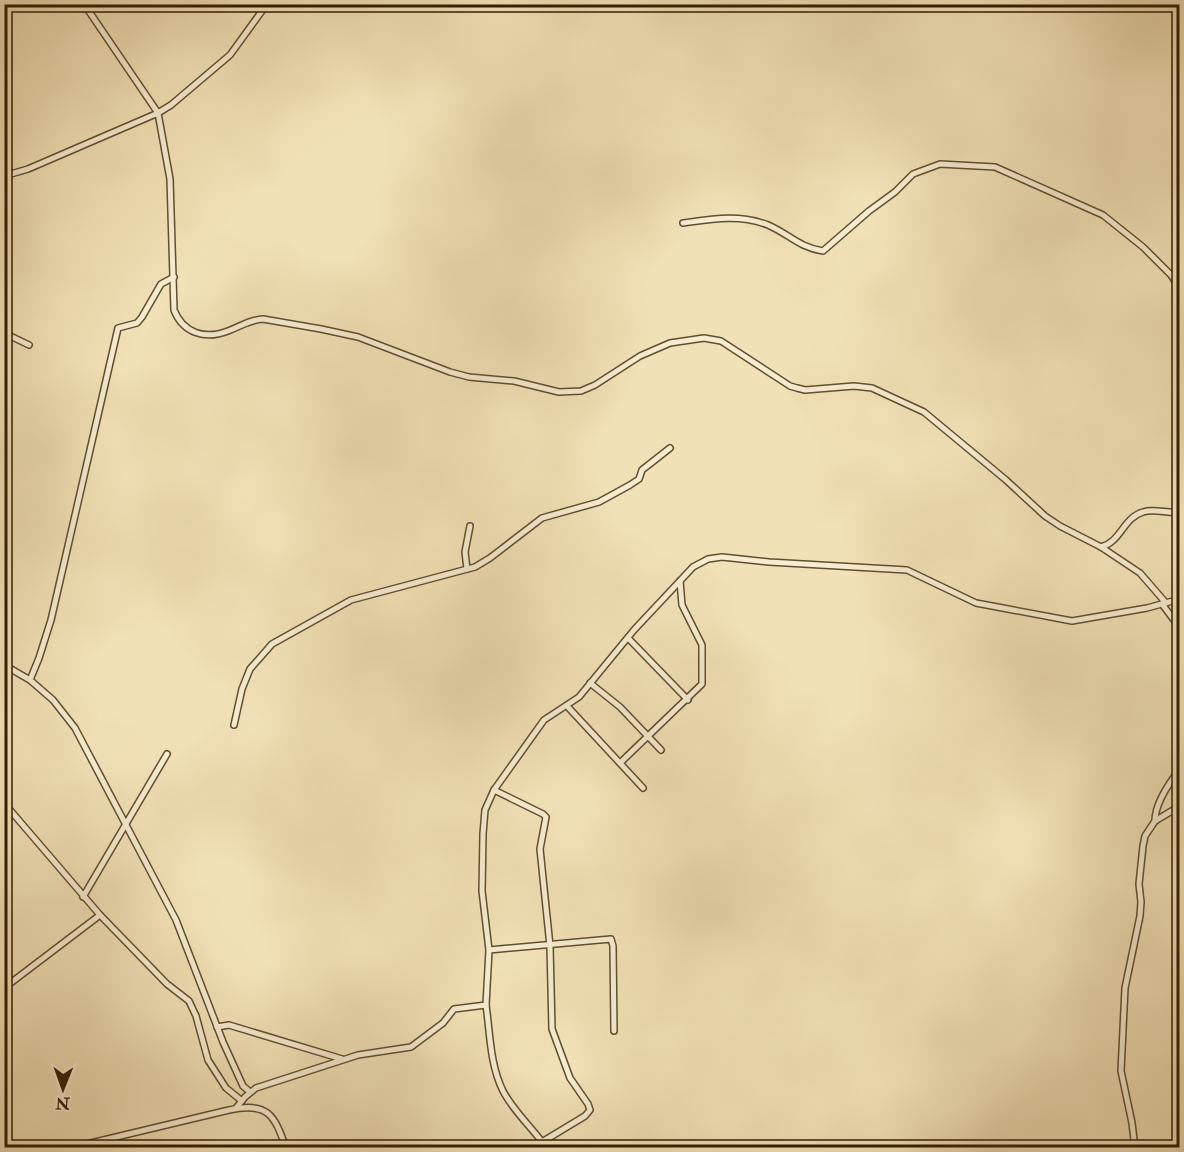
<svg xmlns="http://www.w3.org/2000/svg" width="1184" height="1152" viewBox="0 0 1184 1152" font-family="'IM FELL Double Pica',serif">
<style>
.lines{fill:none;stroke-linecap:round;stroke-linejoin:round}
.minor-casing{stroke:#624e30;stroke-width:8}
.minor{stroke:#f6ecd0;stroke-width:5}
</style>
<rect width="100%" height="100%" fill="#f1e1b6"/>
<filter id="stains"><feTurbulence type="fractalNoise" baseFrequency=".00333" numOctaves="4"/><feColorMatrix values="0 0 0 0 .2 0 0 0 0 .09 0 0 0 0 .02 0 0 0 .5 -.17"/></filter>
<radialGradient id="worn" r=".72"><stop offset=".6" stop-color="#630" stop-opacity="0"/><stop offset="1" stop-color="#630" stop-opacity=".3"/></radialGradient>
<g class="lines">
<defs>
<g id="minor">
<path d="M84 4 158 113 170 179 174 310C183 333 205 340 228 331 241 326 249 320 263 319L321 329 358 337 450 372 469 377 514 381 559 392 581 391 595 385 640 356 670 343 704 338 721 341 790 386 797 388 805 390 854 386 872 388 924 412 1006 480 1045 516 1060 526 1101 547 1140 573 1166 603"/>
<path d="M4 176 28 169 158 113 171 105 230 55 267 4"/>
<path d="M683 223C712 219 739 214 768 225 789 234 798 247 823 251L869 211 895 192 913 174 940 164 995 167 1103 215 1143 247 1171 275 1180 289"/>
<path d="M4 333 29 345"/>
<path d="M1101 547C1121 542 1123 518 1143 512 1155 508 1168 514 1180 512"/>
<path d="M467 569 465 552 470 526"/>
<path d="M1162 604 1180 628"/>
<path d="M628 638 688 700"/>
<path d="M4 665 30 680 53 700 75 728 176 920 223 1042 243 1086 250 1092"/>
<path d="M30 680 39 658 51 620 118 328 137 323 142 317 161 284 174 277"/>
<path d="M590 683 620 707 661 750"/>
<path d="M567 706 643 788"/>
<path d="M234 725 242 689 250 669 272 644 351 600 475 567 490 558 542 518 599 502 630 485 639 479 642 470 670 448"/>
<path d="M620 763 702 684V645L682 605 680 581"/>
<path d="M494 790 543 814 546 817 540 849 550 946 552 1029 570 1078 588 1104 590 1110 585 1116 542 1142"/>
<path d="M4 803 100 915 167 984 189 1001 196 1016 208 1060 226 1088 242 1101"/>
<path d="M1155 821C1155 803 1169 783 1180 769"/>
<path d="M83 897 167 754"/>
<path d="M489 950 611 939 613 946 614 1031"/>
<path d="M4 988 100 915"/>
<path d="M486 1005C490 1033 490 1065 503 1091 512 1109 530 1126 542 1142L538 1148"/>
<path d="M217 1027 229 1025 342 1059"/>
<path d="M236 1108 245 1097 256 1088 358 1055 411 1047 443 1023 454 1009 486 1005 489 950 482 891 483 834 485 810 494 790 544 720 579 697 634 630 693 567 708 559 722 557 769 562 907 570 976 603 1072 621 1147 608 1180 599"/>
<path d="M70 1148 229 1110C268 1102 274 1114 286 1148"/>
<path d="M1135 1148 1132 1123 1121 1071 1125 988 1140 916 1141 902 1139 884 1143 846 1145 836 1155 821 1180 806"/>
</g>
</defs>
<use href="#minor" class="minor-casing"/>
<use href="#minor" class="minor"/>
</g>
<rect width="1184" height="1152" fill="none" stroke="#f1e1b6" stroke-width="24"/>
<rect x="6" y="6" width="1172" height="1140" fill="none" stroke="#321d03" stroke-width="3"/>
<rect x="12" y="12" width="1160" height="1128" fill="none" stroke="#321d03" stroke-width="1.5"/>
<g transform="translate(63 1089) rotate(181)" stroke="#f6ecd0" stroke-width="4.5" paint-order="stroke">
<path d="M0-4.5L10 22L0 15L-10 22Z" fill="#321d03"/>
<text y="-9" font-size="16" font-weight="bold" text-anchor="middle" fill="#321d03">N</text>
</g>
<rect width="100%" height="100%" filter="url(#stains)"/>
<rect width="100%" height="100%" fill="url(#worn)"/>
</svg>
